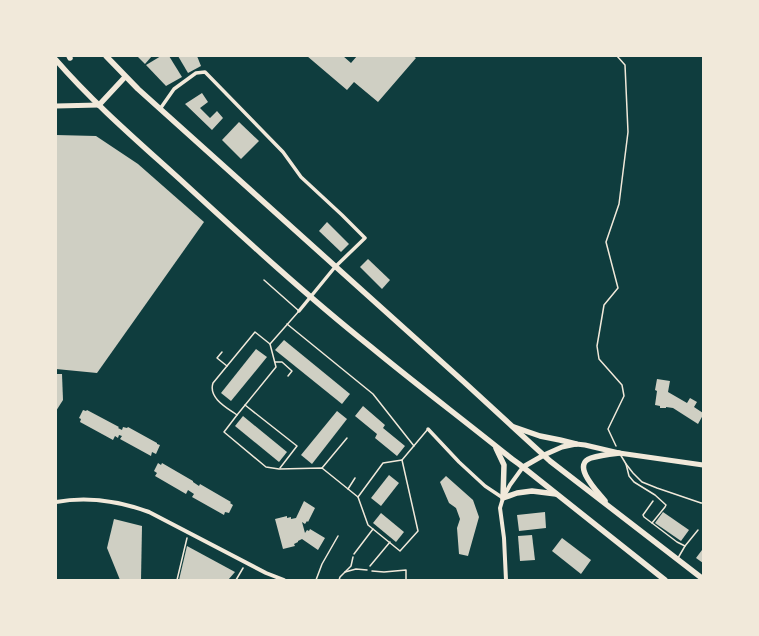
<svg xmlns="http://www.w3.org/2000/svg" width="759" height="636" viewBox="0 0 759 636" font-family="'Titillium Web',sans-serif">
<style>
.building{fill:#cfcfc3}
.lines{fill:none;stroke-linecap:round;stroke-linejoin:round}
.path{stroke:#f1e9da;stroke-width:1.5}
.service{stroke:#f1e9da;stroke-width:1.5}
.minor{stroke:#f1e9da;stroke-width:3.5}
.tertiary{stroke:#f1e9da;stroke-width:4}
.secondary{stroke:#f1e9da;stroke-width:5}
.primary{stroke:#f1e9da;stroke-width:5.5}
</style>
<rect width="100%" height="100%" fill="#0f3d3e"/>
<g class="building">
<path d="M137 56H152L145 64Z"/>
<path d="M161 56H169L182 77 166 86 146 65Z"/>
<path d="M178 56H197L201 66 188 73Z"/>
<path d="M307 56H343L351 63 357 56H413L416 58 378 102 354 82 347 90Z"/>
<path d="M202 93 208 102 200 108 210 118 217 111 223 118 212 130 185 104Z"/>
<path d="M239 122 259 141 241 159 222 140Z"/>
<path d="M56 135 96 136 138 164 204 222 97 373 56 369Z"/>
<path d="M327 222 349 244 341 252 319 231Z"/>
<path d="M368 259 390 280 382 289 360 267Z"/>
<path d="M284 340 350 394 342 404 275 350Z"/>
<path d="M256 349 267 357 231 401 221 393Z"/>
<path d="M56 374H62L63 400 56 411Z"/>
<path d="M657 379 670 381 668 392 687 403 690 398 697 402 694 407 703 413V415L698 424 673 408 666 407V408H660V406L655 405 657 391 655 390Z"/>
<path d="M363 406 385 425 383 428 405 446 397 456 375 438 377 434 355 416Z"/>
<path d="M83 410 86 411 87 410 119 427 118 428 122 430 123 427 127 428 128 427 157 443V444L160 445 156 454 152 452 151 456 120 439 122 436 119 435 118 438 115 436 113 440 80 422 81 419 79 418Z"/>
<path d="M337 411 347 419 312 464 301 455Z"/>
<path d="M243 416 287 452 279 462 235 426Z"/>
<path d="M158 463 161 465 162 463 193 481V482L199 486 200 484 231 502 230 503 233 505 229 513 225 512 224 515 192 497 194 494 188 490 186 494 155 476 157 473 154 471Z"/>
<path d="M389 475 399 483 381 506 371 498Z"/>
<path d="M446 476 473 500 479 517 468 556 459 554 457 528 460 519 456 508 449 503 440 482Z"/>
<path d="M304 501 315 508 308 522 307 521 305 524 302 522 305 533 307 530 309 531 310 529 325 538 318 550 302 539 298 541V542L294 544 295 546 283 549 275 519 287 516V518L291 517V519L296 518Z"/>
<path d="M545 512 546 528 519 531 517 515Z"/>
<path d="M663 512 689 530 681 541 655 523Z"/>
<path d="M381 513 404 532 396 542 373 523Z"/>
<path d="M114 519 142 526 141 580H120L107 548Z"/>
<path d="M532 535 535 560 520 561 518 536Z"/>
<path d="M562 538 591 560 581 574 552 551Z"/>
<path d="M187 546 235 572 228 580H179Z"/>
<path d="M702 550 703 551V563L696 558Z"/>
</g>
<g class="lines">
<g class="path">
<path d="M616 446 608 429 624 396 622 385 599 359 597 346 604 305 618 288 606 242 619 204 628 132 625 65 617 56"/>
<path d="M372 571 384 572 406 570V580"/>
<path d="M345 572 356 569 367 570"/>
<path d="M177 580 187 538"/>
<path d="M236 580 243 568"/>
<path d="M339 580 340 577 351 566 353 557"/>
</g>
<g class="service">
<path d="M264 280 299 311 270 344 255 332 213 383C208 398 227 408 237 415L224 432 266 467 279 469 322 468 358 497 368 525 400 551 418 531 402 460 428 429"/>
<path d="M287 324 373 394 414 446"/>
<path d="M222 352 217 358 227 366"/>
<path d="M275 362H282L292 371 288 376"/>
<path d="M245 405 297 446 280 468"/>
<path d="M237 415 276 367 270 344"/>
<path d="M620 454 626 464 633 473 642 482 657 488 701 503H703"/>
<path d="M626 464 629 476 634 482 655 495 666 505 665 507 652 523 677 542 685 546 678 558"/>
<path d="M322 468 347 438"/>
<path d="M348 489 355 478"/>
<path d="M358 497 383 463 402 460"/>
<path d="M652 523 644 517 643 515 653 501"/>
<path d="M685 546 698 530"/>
<path d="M354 554 373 529"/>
<path d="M370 566 390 542"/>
<path d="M316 580 322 564 338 536"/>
</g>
<g class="minor">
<path d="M160 109 174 89 196 73 205 72 283 152 301 177 342 215 365 238 335 267 299 311"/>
<path d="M428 429 459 462 485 486 503 498"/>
</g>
<g class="tertiary">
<path d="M56 502C88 496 119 501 149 512L266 573 284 580"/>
<path d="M506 580 504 538 500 508 503 498 510 485 523 467"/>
</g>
<g class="secondary">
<path d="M56 106 99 105"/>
<path d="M523 467 544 455 562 447 576 444 585 445 619 453 703 465"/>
</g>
<g class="primary">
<path d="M69 56 70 58"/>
<path d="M106 56 138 89 464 382 550 461 703 579"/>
<path d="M56 60C95 105 141 144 185 184 246 240 307 296 371 347 417 385 465 421 512 459L519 464 665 580"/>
<path d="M99 105 125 77"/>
<path d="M514 427 540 436 560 440 576 444"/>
<path d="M496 448 504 465 503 498 517 493 532 491 556 494"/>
<path d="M605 501C599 493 570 465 591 458 600 455 610 454 619 453"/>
</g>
</g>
<rect width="759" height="636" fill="none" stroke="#f1e9da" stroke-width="114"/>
</svg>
